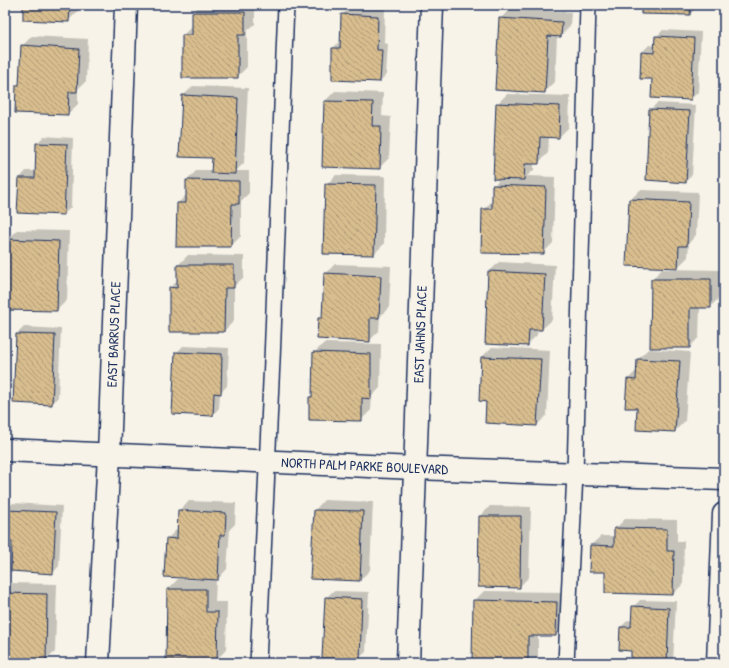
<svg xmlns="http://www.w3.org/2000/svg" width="729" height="668" viewBox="0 0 729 668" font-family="'Patrick Hand',sans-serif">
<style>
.shadow{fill:#0003}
.building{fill:url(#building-back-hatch);stroke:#1b2f5e}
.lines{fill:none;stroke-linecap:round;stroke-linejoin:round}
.lane-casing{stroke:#1b2f5e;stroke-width:18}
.street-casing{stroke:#1b2f5e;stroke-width:25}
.lane{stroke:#f7f3e8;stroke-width:15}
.street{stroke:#f7f3e8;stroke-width:22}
.labels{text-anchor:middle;stroke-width:3;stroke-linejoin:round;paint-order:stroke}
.street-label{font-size:14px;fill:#1b2f5e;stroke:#f7f3e8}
</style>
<defs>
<pattern id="building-back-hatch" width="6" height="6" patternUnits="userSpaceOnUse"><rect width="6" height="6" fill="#d8bd8e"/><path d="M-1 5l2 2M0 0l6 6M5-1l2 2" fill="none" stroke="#ae9a77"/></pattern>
</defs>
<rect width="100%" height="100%" fill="#f7f3e8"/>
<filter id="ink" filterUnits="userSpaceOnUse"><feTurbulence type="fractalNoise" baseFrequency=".025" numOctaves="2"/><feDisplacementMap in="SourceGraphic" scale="8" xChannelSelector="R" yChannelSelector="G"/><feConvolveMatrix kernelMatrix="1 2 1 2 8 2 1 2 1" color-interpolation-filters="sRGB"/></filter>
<g filter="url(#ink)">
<g class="shadow">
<path d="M24 5H79L78 11 68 21Z"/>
<path d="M200 5H255V24L247 31V67L237 77 183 35 193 25V12Z"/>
<path d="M642 5H699L690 14Z"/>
<path d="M349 8 385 9 384 43 388 44 386 75 380 81 333 48 340 41 341 42 342 15Z"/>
<path d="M510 9 571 12 570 26 560 36 557 35 555 82 545 92 500 19Z"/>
<path d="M663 30 701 32 698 92 691 99 654 78 642 52 649 45 656 46V37Z"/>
<path d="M32 36 88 39 86 81 78 89V104L68 114 17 85 20 83 22 46Z"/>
<path d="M193 86 248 88 244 163 236 171H249V193L241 201V236L231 246 178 203 187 194V180L197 170H212L213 157 183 96Z"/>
<path d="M335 91 383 93 382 116 391 117 389 158 379 168 323 166 325 101Z"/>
<path d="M507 94 570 96 569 127 559 137 549 136 548 153 538 163H534V170L527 176 555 177 553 243 543 253 483 210 493 200V186L500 179 497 104Z"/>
<path d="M657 103 696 105 692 175 686 181 650 110Z"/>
<path d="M44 136 73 138 71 207 64 214 18 212 20 178 26 171H36L37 143Z"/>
<path d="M336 175 385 176 384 244 374 254 326 185Z"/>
<path d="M640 190 698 192 696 235 689 243 688 257 678 267 630 200Z"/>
<path d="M17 230 69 231 67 300 57 310 6 309 7 240Z"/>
<path d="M188 255 244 256V277L234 286V321L224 331 170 288 178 280V265Z"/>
<path d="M499 262 555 265 552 320 542 329H538L537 335 527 345 489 272Z"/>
<path d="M335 264 391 266 389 307 380 317 379 331 369 341 319 319 323 315 325 274Z"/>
<path d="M662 269 721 270 720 297 710 307H700L699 337 690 347 652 279Z"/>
<path d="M24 327 61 329 58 397 52 404 17 334Z"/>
<path d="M324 343 381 344 380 388 372 396 371 410 361 420 310 397 313 394 314 353Z"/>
<path d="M183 346 229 348 227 386 220 393 219 408 213 415 176 353Z"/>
<path d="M492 347 550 350 547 415 537 425 487 401 482 357Z"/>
<path d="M648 349 690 352 685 421 675 431 637 429 638 408 628 379 637 370 638 359Z"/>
<path d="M324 500 373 502 370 570 360 580 311 578 315 510Z"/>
<path d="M189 501 236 503 235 524 230 529 227 569 218 579H216L215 602H227L226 650 216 660 168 589 178 579 201 580V578L167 539 177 529H178L179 511Z"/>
<path d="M13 503 62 506 59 566 53 573 13 541 5 540 6 510Z"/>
<path d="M490 506 531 507 529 577 519 587 480 516Z"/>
<path d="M625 519 677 520V541H684L683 584 673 594 606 571 591 545 601 536H615V529Z"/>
<path d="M10 583 57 584 55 652 45 661H5V588Z"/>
<path d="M333 591 369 592 366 652 359 658 326 598Z"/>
<path d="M484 591 566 592V625L556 635H538V659L533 663H473L474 601Z"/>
<path d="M640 600 676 601 673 663H632V650L621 627 628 620 632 621 633 607Z"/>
</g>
<g class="building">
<path d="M23 5H70L69 22 23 20Z"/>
<path d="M499 5H547V9L499 7Z"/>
<path d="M641 5H691L690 15 641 14Z"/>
<path d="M192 12H245V35H238V78H182V35H192Z"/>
<path d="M341 14 378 16 377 50H382L380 82 332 80V48H340Z"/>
<path d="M499 18 562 22 561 37 548 36 545 93 495 90Z"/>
<path d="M655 36 694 38 691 100 651 98 652 79H640L641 52 654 53Z"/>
<path d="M21 45 79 49 77 92H69L68 115 15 113 16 85H19Z"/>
<path d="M182 95 238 98 235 174 211 173 212 158 179 157Z"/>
<path d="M324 101 373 102 372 126H381L380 169 322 167Z"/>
<path d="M496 103 560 106 559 138 540 137 539 164H525L524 180 493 179Z"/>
<path d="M649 109 690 111 686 183 646 180Z"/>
<path d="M36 143 67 144 64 215 17 213 19 178H35Z"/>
<path d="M186 180 239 181V204H232L231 247H176L177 203H186Z"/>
<path d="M325 184 376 185 374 255 323 254Z"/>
<path d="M492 185 546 187 544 254 481 253 482 209H492Z"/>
<path d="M629 199 689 202 687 246H679L678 268 626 266Z"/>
<path d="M6 239 59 241 57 311 5 310Z"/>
<path d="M177 265H234V288H225L224 332H169V287L177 288Z"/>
<path d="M488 271 545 274 542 330H529L528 346 485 344Z"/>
<path d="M324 273 381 276 379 318H370V342L317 339 318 318H322Z"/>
<path d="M651 279H711V308H690V348H650Z"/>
<path d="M16 334 55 335 52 405 13 403Z"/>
<path d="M175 352 222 354 221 394 214 393 213 416 172 414Z"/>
<path d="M313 352 371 354V399L362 398V421L309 420V397H312Z"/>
<path d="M481 357 541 359 537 426 485 423 486 402 479 401Z"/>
<path d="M637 359 680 361 675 432 636 430 637 408H625L627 379 636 380Z"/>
<path d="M5 510 56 512 53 574 11 571 12 542 5 541Z"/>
<path d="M178 510 226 513 225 535H220L218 580 164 577 166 538 177 539Z"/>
<path d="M314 510 363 511 360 581 310 579Z"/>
<path d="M479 516H521L520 588 478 587Z"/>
<path d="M614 528 667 529V551H674L673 595 605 593V572H589L590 545 614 546Z"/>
<path d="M167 589H206V612H218L217 661 166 660Z"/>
<path d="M5 593 47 594 46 662H5Z"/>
<path d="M325 597 362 599 360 659 322 658Z"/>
<path d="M473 600 557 602 556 636H528V663H472Z"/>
<path d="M632 606 669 608 667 663H631V651L619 650 620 627H631Z"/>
</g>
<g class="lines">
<defs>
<g id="lane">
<path d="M258 663C269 444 278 224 286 5"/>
<path d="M566 663 575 473 588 5"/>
</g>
<g id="street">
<path id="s1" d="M5 450 415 468 724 479"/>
<path id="s2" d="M98 663 109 455 126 5"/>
<path id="s3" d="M408 663 432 5"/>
<path d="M718 663 724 514"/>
</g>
</defs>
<use href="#lane" class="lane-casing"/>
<use href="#street" class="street-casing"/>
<use href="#lane" class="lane"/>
<use href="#street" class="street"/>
</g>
</g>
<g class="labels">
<g class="street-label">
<text dy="5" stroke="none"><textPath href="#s2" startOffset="329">EAST BARRUS PLACE</textPath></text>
<text dy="5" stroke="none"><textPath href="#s3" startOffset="329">EAST JAHNS PLACE</textPath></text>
<text dy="5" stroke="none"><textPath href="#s1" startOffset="360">NORTH PALM PARKE BOULEVARD</textPath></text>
</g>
</g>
<rect width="729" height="668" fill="none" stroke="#f7f3e8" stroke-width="20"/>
<rect x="10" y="10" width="709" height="648" fill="none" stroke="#1b2f5e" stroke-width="1.5" filter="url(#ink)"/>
</svg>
